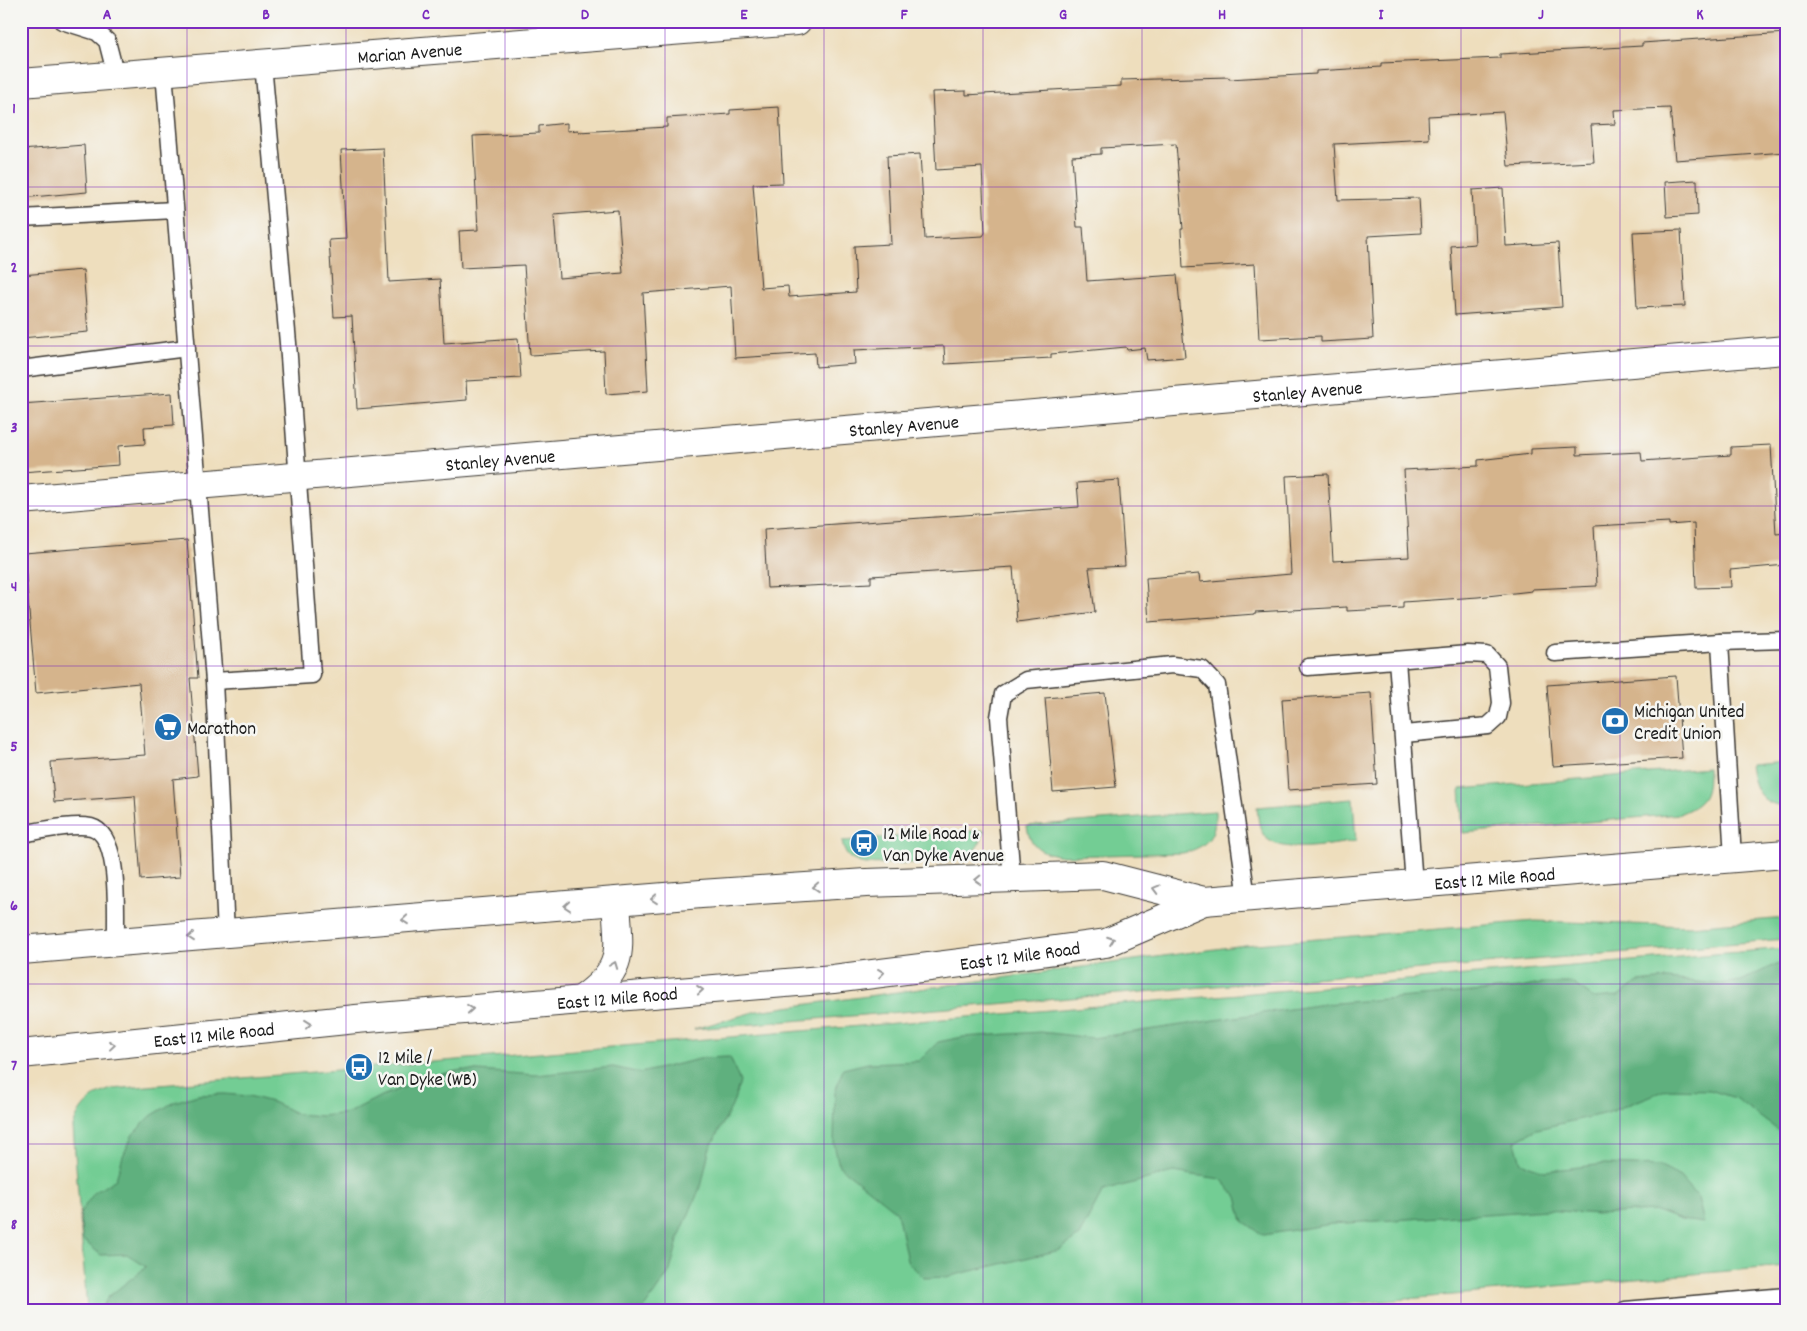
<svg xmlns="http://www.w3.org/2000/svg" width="1807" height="1331" viewBox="0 0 1807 1331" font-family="Dekko,sans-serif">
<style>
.green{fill:#73cd94;stroke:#487458}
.forest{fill:#5eb07e;stroke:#3d664d}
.building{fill:#d5b48c;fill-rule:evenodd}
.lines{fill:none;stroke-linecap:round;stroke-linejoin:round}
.service-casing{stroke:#3c3934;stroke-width:19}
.minor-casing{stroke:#3c3934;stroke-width:30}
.secondary-casing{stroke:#3c3934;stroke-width:30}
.service{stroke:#fff;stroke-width:16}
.minor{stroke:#fff;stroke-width:28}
.secondary{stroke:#fff;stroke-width:28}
.oneway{stroke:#999}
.grid{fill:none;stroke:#7b2cbf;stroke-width:1;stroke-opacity:0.55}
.labels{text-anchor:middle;stroke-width:5;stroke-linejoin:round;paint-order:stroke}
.street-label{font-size:19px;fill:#1c1c1c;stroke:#f6f6f2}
.poi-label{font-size:19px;fill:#1c1c1c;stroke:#f6f6f2;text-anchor:start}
.neatline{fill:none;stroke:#7b2cbf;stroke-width:2}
.grid-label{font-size:16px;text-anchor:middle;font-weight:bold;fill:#7b2cbf}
</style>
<rect width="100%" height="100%" fill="#f6f6f2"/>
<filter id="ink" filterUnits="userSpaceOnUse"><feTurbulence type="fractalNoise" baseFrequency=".02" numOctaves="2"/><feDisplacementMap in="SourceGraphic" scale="10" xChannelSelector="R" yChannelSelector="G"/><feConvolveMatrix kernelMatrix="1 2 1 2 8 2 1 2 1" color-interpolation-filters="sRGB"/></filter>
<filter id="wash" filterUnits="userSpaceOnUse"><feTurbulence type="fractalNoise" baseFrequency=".0096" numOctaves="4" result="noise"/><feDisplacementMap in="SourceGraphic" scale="20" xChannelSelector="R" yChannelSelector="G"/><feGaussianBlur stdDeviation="1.12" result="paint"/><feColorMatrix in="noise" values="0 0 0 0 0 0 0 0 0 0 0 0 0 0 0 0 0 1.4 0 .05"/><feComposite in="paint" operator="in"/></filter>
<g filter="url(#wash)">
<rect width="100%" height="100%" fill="#eedebd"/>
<g class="green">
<path d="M1786 762V806C1760 805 1753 788 1750 765Z"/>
<path d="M1708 768C1708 796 1706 803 1679 814L1463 833 1460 789Z"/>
<path d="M1353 799 1356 841C1333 844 1277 857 1263 834 1258 825 1258 816 1257 807Z"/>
<path d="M1215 811C1216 836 1208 847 1183 853L1063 856C1042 853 1030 848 1027 826Z"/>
<path d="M984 830C982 841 976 852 965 857 951 864 885 863 865 864 851 861 844 856 842 841Z"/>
<path d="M1786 918V939L694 1029 757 1011 1245 945 1535 921 1691 926Z"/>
<path d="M1786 948V1266L1281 1310H87L73 1127C79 1106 92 1095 112 1089Z"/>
</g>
<g class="forest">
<path d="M1783 961 1786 965V1130L1779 1131 1735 1098 1710 1090 1668 1089 1607 1113 1537 1129 1515 1141 1521 1163 1545 1171 1605 1164 1659 1166 1680 1177 1698 1198 1704 1223 1681 1220 1656 1211 1597 1214 1547 1210 1332 1224 1263 1235 1243 1221 1237 1197 1221 1179 1173 1172 1103 1191 1079 1236 1060 1250 946 1277 924 1278 907 1261 897 1212 839 1166 834 1144 835 1092 843 1069 868 1063 919 1061 938 1042 963 1037 1041 1032 1093 1038 1324 1004 1520 988 1545 983H1572L1594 998 1618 996 1638 982 1667 979 1718 984 1741 981Z"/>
<path d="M730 1057 740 1082 732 1106 709 1150 702 1183 679 1237 670 1271 643 1310H101L108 1297 146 1267 127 1254 101 1255 82 1239 80 1213 94 1193 116 1179 123 1156 133 1134 151 1116 174 1102 198 1095 224 1094 249 1096 275 1103 297 1114 322 1116 348 1113 379 1097 436 1075 462 1070 537 1075 613 1067 640 1073 704 1058Z"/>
</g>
<g id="blocks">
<g class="building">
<path d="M1786 33V152L1675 160 1670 108 1614 110 1615 124 1591 125 1594 162 1508 166 1503 112 1428 116 1429 139 1334 144 1338 200 1419 198 1421 233 1368 236 1373 339 1321 342V336L1259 339 1255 264 1183 268 1181 229H1183L1176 144 1101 148V154L1072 156 1077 227H1083L1087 281 1177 275 1185 357 1147 360 1145 348 1127 350 1126 347 1051 354V358L945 364 944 346 854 350 855 364 816 367 815 353 735 358 731 286 643 293 648 391 606 394 604 351 530 355 524 265 461 268 459 231 478 230 473 136 539 133V126L567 123V131L578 130V132L667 127V118L730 114V110L779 107 783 183 753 184 761 288 788 286 789 297 856 292 854 246 891 244 887 156 920 154 925 239 983 236 985 233 982 167 936 170 932 92 966 91V95L1121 86V80L1228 77 1229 79 1316 74V71L1381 67V63L1500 58V54L1642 46V43ZM618 210 623 273 559 278 554 215Z"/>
<path d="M84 145 87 192 21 198V150Z"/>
<path d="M383 148 389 282 440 279 444 343 518 338 521 378 466 381 467 400 357 409 352 316 334 317 329 240 346 239 341 150Z"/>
<path d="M1697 180 1698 215 1667 217 1665 182Z"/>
<path d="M1503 188 1506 246 1558 243 1562 307 1455 315 1451 246 1475 244 1472 190Z"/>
<path d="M1681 230 1685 306 1637 308 1633 232Z"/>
<path d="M83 270 88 332 21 338V275Z"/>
<path d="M172 393 174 425 144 427 145 444 118 446 119 465 21 472V404Z"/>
<path d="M1771 445 1776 534 1786 533V565L1730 570 1731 587 1696 588 1694 523 1669 525V522L1594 526 1597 586 1532 589V591L1478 597 1403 602V608L1347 611V607L1255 612V614L1149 622 1146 578 1199 574 1200 582 1291 574 1286 476 1328 474 1333 561 1409 557 1404 470 1478 466V460L1531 454V449L1577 447V455L1641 452 1642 461 1731 455V447Z"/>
<path d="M1119 480 1125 566 1089 568 1095 612 1017 622 1013 567 871 576V583L767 588 764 529 1079 507 1077 483Z"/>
<path d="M187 540 198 678H190L198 776 173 779 180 877 141 880 135 796 54 802 51 762 145 755 139 683 36 693 24 553Z"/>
<path d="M1676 676 1682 758 1553 766 1547 685Z"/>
<path d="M1105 693 1116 787 1053 792 1045 698Z"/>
<path d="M1371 693 1377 784 1288 790 1282 699Z"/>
</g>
</g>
</g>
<g filter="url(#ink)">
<use href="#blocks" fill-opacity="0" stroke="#3c3934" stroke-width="1"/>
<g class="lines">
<defs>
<g id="service">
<path d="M62 21 97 32 107 41 116 76"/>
<path d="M164 72 214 681 226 934"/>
<path d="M21 218 175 210"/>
<path d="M21 369 187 348"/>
<path d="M1555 653 1720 642"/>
<path d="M1397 660 1414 884"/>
<path d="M1308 667 1468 654 1487 655 1497 666 1501 703 1498 717 1488 726 1404 734"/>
<path d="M214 681 312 675 288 343 263 64"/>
<path d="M21 834C39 831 74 823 91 827 122 835 115 917 116 943"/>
<path d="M1733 858 1720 642 1786 640"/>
<path d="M1012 879 999 717 1003 694 1026 680 1172 665 1202 669 1217 685 1247 898"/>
<path d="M1625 1310 1786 1296"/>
</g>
<g id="minor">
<path id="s1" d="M21 83 797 21"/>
<path id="s2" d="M21 500 1786 350"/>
</g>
<g id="secondary">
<path d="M21 950 701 894 866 883 1103 875 1204 901"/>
<path d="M581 1000C626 968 619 953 616 902"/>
<path id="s3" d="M21 1054 356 1019 833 979 961 963 1106 943 1204 901 1786 854"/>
</g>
</defs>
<use href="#service" class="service-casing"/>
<use href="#minor" class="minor-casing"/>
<use href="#secondary" class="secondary-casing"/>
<use href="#service" class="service"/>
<use href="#minor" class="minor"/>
<use href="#secondary" class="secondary"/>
</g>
<defs><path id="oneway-chevron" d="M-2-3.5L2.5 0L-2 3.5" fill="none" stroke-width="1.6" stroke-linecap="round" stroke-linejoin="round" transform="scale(1.25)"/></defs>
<g class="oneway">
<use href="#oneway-chevron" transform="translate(978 880) rotate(178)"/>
<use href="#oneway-chevron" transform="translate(816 887) rotate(176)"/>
<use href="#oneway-chevron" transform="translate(1156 889) rotate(-165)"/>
<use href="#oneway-chevron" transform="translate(654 899) rotate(175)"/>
<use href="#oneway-chevron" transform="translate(567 906) rotate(175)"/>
<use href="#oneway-chevron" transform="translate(405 920) rotate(175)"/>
<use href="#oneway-chevron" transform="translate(191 937) rotate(175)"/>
<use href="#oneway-chevron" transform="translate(1111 940) rotate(-20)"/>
<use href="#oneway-chevron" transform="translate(614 965) rotate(-69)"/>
<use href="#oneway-chevron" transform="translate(881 973) rotate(-7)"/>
<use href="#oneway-chevron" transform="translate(700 990) rotate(-5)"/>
<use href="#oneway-chevron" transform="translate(470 1009) rotate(-5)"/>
<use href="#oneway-chevron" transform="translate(308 1024) rotate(-6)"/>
<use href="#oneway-chevron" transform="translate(112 1045) rotate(-6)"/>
</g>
</g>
<path class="grid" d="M187 21V1310M346 21V1310M505 21V1310M665 21V1310M824 21V1310M983 21V1310M1142 21V1310M1302 21V1310M1461 21V1310M1620 21V1310M21 187H1786M21 346H1786M21 506H1786M21 666H1786M21 825H1786M21 984H1786M21 1144H1786"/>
<defs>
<symbol id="bank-disc" viewBox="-11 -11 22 22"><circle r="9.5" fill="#1f6fb2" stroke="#f6f6f2"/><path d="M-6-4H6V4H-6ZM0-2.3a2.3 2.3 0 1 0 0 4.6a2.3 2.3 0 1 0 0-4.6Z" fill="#fff"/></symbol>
<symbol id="supermarket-disc" viewBox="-11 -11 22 22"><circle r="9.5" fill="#1f6fb2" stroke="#f6f6f2"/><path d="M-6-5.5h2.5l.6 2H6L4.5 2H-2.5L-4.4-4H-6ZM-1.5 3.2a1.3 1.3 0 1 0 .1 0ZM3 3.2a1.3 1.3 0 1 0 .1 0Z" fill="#fff"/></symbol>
<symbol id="bus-disc" viewBox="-11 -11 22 22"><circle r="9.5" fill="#1f6fb2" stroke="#f6f6f2"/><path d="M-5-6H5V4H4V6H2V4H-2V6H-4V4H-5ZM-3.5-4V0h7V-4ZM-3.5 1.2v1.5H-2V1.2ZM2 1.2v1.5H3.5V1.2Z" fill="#fff"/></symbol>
</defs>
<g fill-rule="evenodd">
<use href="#bank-disc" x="1599" y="705" width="32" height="32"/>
<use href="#supermarket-disc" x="152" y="711" width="32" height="32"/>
<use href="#bus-disc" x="848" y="827" width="32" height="32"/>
<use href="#bus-disc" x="343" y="1051" width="32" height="32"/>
</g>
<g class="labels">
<g class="street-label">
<text dy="7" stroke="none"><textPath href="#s1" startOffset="390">Marian Avenue</textPath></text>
<text dy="7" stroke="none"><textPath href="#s2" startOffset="1291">Stanley Avenue</textPath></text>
<text dy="7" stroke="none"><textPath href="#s2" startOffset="886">Stanley Avenue</textPath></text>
<text dy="7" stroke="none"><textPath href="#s2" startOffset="481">Stanley Avenue</textPath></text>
<text dy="7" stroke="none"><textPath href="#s3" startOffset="1489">East 12 Mile Road</textPath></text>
<text dy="7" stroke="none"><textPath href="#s3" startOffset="1004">East 12 Mile Road</textPath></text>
<text dy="7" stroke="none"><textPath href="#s3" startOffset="599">East 12 Mile Road</textPath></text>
<text dy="7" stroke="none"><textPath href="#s3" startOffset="194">East 12 Mile Road</textPath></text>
</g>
<g class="poi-label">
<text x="1634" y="717">Michigan United<tspan x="1634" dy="22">Credit Union</tspan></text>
<text x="187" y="734">Marathon</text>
<text x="883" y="839">12 Mile Road &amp;<tspan x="883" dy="22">Van Dyke Avenue</tspan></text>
<text x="378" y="1063">12 Mile /<tspan x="378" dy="22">Van Dyke (WB)</tspan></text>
</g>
</g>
<rect width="1807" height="1331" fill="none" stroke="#f6f6f2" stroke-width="55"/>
<rect x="28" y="28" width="1752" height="1276" class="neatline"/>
<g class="grid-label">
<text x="107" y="19">A</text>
<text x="266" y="19">B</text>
<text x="426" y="19">C</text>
<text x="585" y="19">D</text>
<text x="744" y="19">E</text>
<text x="904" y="19">F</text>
<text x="1063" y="19">G</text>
<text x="1222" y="19">H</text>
<text x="1381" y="19">I</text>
<text x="1541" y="19">J</text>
<text x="1700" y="19">K</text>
<text x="14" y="113">1</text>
<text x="14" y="272">2</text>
<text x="14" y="432">3</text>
<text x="14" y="591">4</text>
<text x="14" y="751">5</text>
<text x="14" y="910">6</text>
<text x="14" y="1070">7</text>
<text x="14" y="1229">8</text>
</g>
</svg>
